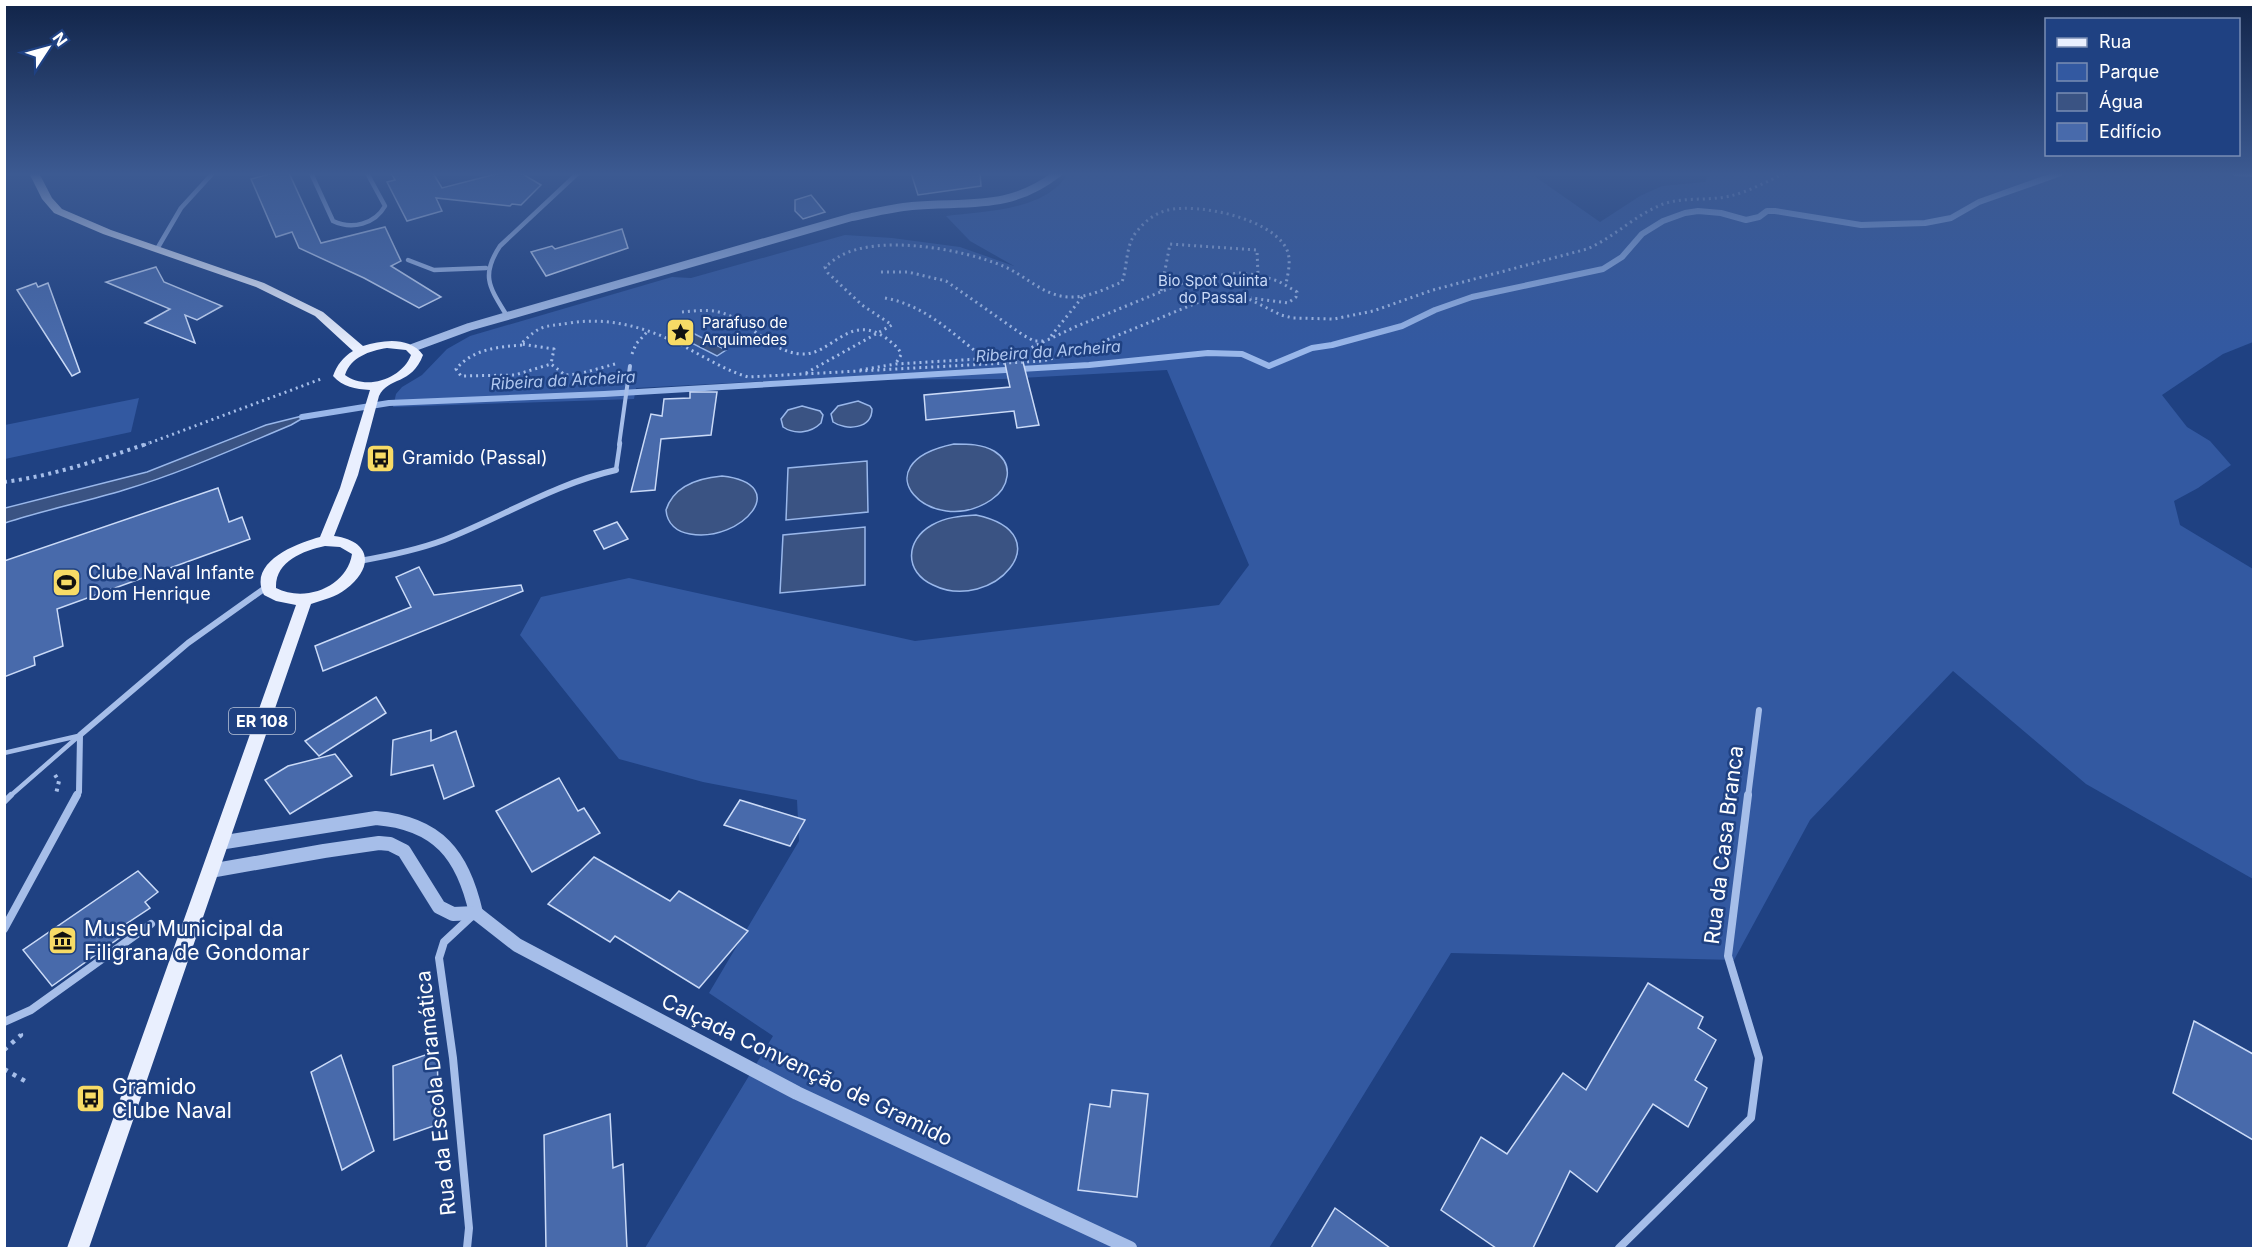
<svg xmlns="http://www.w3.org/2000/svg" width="2258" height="1253" viewBox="0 0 2258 1253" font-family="Inter,sans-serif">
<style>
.green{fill:#3359a1}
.water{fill:#3a5383;stroke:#99b7ea;stroke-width:1.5}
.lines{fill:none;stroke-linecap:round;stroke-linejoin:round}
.stream{stroke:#99b7ea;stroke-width:6}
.building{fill:#486aab;stroke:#cadaf7;stroke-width:1.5}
.path-far2{stroke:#a6bee9;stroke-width:3;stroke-dasharray:2 4;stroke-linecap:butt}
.path-far1{stroke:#a6bee9;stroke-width:4;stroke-dasharray:3 4.5;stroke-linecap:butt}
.path{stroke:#a6bee9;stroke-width:4.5;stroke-dasharray:4 6;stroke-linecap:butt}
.service-far2{stroke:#a6bee9;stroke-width:4}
.service-far1{stroke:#a6bee9;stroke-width:4.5}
.service{stroke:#a6bee9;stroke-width:6}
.minor-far2{stroke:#a6bee9;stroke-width:4.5}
.minor-far1{stroke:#a6bee9;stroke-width:6}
.minor{stroke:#a6bee9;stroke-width:8}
.tertiary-far1{stroke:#a6bee9;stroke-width:8}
.tertiary{stroke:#a6bee9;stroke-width:14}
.primary{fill:#e9effe;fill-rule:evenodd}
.labels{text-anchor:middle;stroke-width:5;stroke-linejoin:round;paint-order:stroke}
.far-park-label{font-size:15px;fill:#cadaf7;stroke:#1f4182}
.far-poi-label{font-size:15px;fill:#fff;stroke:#1f4182;text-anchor:start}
.far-water-label{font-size:16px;font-style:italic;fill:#b1c8f0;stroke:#1f4182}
.shield{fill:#1f4182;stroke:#bcc6da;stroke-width:1.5}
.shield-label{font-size:16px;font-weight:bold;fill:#fff}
.poi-label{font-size:18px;fill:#fff;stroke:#1f4182;text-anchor:start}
.near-street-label{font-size:21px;fill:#fff;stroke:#1f4182}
.near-poi-label{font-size:21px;fill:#fff;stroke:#1f4182;text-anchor:start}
</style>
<rect width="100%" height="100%" fill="#1f4182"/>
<g class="green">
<path d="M1068 173H1530L1600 222 1640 196 1662 186 1705 182 1709 173H2253V342L2223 354 2162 395 2187 427 2210 441 2231 465 2198 488 2174 501 2180 525 2253 569V879L2086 784 1953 671 1810 820 1734 960 1451 953 1269 1248H645L773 1036 709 993 799 841 797 800 703 782 619 759 520 635 541 597 629 578 915 641 1219 605 1249 565 1167 370 1002 379 790 380 636 388 634 399 393 407 396 394 402 387 422 375 447 349 470 336 672 277 691 278 845 235 892 238 960 247 1014 266 970 241 946 216C984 211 1047 211 1068 173Z"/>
<path d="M139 398 131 432 5 459V425Z"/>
</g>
<g class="water">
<path d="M683 328 726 350 717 356 674 334Z"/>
<path d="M858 401 870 406 872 409C872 429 846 431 833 422L831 414 838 406Z"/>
<path d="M802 406 820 411 823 415 821 423C811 433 795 435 783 427L781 419 788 410Z"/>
<path d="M310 414 291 425C236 448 181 473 124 490 85 502 44 510 5 523V508L147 472 266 425Z"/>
<path d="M954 444C968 444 982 444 994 451 1015 464 1009 488 991 500 931 540 857 464 954 444Z"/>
<path d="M867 461 868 512 786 520 788 468Z"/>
<path d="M722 476C794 484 741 543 690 534 677 532 667 524 666 510 674 485 699 478 722 476Z"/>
<path d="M976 515C1065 534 992 614 933 585 904 572 905 540 932 525 946 517 961 516 976 515Z"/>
<path d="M865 527V585L780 593 783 535Z"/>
</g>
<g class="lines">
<g class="stream">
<path d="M2235 173 2254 174"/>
<path d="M302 417 389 403 604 394 1089 365 1208 353 1242 354 1269 366 1312 348 1332 345 1402 326 1435 310 1472 297 1603 269 1622 257 1642 234 1663 221 1685 213 1698 211 1721 213 1746 220 1759 217 1767 211H1775L1861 225 1925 223 1951 218 1979 202 2061 173"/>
</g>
</g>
<g class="building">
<path d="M274 173H289L321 243 385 227 401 261 391 266 441 297 419 308 364 278 299 248 292 232 276 237 251 179Z"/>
<path d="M391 173H433L442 188 500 173H521L541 185 521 205 512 204 510 206 436 198 442 211 407 221 387 182 395 180Z"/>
<path d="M911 173H980L981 186 918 195Z"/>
<path d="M811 195 825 212 803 219 795 211V200Z"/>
<path d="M622 229 628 248 546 276 531 252 552 246 555 249Z"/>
<path d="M156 267 164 282 222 306 197 320 185 315 195 343 145 323 170 309 106 282Z"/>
<path d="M36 283 38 287 48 283 80 372 72 376 17 290Z"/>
<path d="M1020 350 1039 425 1017 428 1014 411 926 420 924 395 1010 387 1003 354Z"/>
<path d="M690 392H717L711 435 661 439 655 490 631 492 651 414 662 416 664 399 690 398Z"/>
<path d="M218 488 229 522 242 517 250 539 57 609 63 646 34 657 35 665 4 677V561Z"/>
<path d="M617 522 628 539 604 549 594 531Z"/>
<path d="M419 567 434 595 521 585 523 591 323 671 315 646 411 607 396 577Z"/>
<path d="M376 697 386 713 319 756 305 741Z"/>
<path d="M431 730V741L456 731 474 786 444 799 433 765 391 775 393 740Z"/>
<path d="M335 754 352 776 290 814 265 780 288 766Z"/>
<path d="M559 778 578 811 584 808 600 833 532 872 496 811Z"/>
<path d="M740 800 805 820 790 846 724 825Z"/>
<path d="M594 857 670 901 679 891 748 931 699 988 615 936 610 942 548 904Z"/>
<path d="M138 871 158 892 145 902 150 908 117 930 122 936 52 986 23 950Z"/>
<path d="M1648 983 1703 1017 1698 1028 1716 1040 1695 1080 1707 1088 1688 1127 1653 1104 1597 1192 1570 1171 1533 1248H1496L1441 1210 1481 1137 1507 1154 1563 1073 1586 1090Z"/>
<path d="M2194 1021 2253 1054V1140L2173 1093Z"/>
<path d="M437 1051 439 1124 394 1140 393 1066Z"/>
<path d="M341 1055 374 1151 342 1170 311 1072Z"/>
<path d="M1112 1090 1148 1094 1137 1197 1078 1190 1090 1104 1110 1107Z"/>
<path d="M610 1114 613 1168 623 1164 627 1248H546L544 1135Z"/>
<path d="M1335 1208 1390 1248H1311Z"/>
</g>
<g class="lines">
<g class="path-far2">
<path d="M881 272H908L946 281 1023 335 1034 341H1043"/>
<path d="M1161 291 1170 244 1257 250 1258 275"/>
<path d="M885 298C925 305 953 334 984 358"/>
<path d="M682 312C694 311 707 309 719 312 749 319 769 352 801 354 832 356 848 312 886 338 892 343 900 348 901 355L896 363"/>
<path d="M1051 336 1084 295"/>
<path d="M522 345C497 347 473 349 456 369L461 376 515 375 551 364"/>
<path d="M632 354 636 344 647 332"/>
<path d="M615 364 579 374 565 375 551 364 554 349 521 344C541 324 543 327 570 323 605 317 641 326 673 341 699 353 721 369 748 377L1043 361 1082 350 1199 302 1238 297 1251 300 1281 315 1293 318 1334 319 1373 311 1433 290 1587 249C1615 237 1637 213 1666 203 1687 197 1709 201 1730 196 1748 192 1768 181 1785 173"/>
<path d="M860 370 896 364 995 358 1020 353 1077 326 1195 278 1240 273 1258 275 1278 281 1297 292 1296 297 1288 303 1251 298"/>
<path d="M806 373 892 325 862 305 828 273 825 267C830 263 835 259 840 256 880 234 962 249 1003 266 1025 275 1043 296 1069 297 1087 298 1105 289 1122 282 1128 265 1125 244 1138 230 1146 220 1156 213 1168 210 1198 203 1270 218 1286 248 1292 259 1288 273 1286 284"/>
<path d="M144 445 321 379"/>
</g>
<g class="path-far1">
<path d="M4 482C53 476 102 459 149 443"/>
<path d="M55 775 59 781 56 794"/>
</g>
<g class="path">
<path d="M4 1050 21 1035 20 1032"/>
<path d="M4 1069 25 1081"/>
</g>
<path class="service-far2" d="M619 445 630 366"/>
<g class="service-far1">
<path d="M616 470 620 443"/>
<path d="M4 753 78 736"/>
<path d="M9 797 80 735"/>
</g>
<path class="service" d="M4 802 11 795"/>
<g class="minor-far2">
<path d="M311 173 333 221C352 230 375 224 385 206L367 173"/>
<path d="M157 249 181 208 213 173"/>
<path d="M408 260 434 270 486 268"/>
<path d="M507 316C490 288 480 276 500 246L578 173"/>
</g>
<g class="minor-far1">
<path d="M359 561C388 556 417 550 444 540 503 517 554 484 616 470"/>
<path d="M76 797 79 792 80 735 188 643 268 586"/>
<path d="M1748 797 1759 710"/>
</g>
<g class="minor">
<path d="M4 929 77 795"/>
<path d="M4 1022 31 1010 151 924"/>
<path d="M467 1248 469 1228 453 1058 439 958 444 942 473 915"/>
<path d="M1619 1248 1751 1118 1759 1058 1728 956 1748 795"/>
</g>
<path class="tertiary-far1" d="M412 348 469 327 852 217C872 213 891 208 912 206 968 201 1010 211 1058 173"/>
<g class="tertiary">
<path d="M219 843 376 818C438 823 463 855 476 913"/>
<path d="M210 871 324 851 379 843 390 844 404 851 439 907 453 914 476 913 517 945 797 1093 1130 1248"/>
</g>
<path class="primary" d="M29 173H39L52 198 62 209 111 230 264 283 323 312 363 346C383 340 409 336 423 355 412 385 388 377 379 396L358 475 334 536C372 541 374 568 346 589 336 597 323 600 311 604L89 1248H67L296 605 276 601 264 595C247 562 297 543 320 537L340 488 370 390C355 389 343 387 333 376 337 365 343 357 353 351L315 316 256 287 103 234 54 213 42 199ZM387 348 406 350 411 355C402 379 366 391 345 375 351 357 369 351 387 348ZM325 546 340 547 352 554C347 587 305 603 276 588 275 561 303 551 325 546Z"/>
</g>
<linearGradient id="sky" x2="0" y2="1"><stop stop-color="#112448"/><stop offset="0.5" stop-color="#3c5a92"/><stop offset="1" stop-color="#3c5a92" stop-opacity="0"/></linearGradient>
<rect width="2258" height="348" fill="url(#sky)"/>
<defs>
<symbol id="sight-square" viewBox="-11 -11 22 22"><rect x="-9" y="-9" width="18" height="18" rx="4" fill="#f7db66" stroke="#1f4182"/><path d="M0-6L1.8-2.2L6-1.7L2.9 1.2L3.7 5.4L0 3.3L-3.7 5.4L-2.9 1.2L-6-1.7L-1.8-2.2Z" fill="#111"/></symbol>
<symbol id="bus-square" viewBox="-11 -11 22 22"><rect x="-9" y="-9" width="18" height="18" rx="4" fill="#f7db66" stroke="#1f4182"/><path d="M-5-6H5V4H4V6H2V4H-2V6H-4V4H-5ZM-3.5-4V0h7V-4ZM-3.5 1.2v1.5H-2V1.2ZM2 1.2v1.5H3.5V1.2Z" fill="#111"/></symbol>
<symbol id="stadium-square" viewBox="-11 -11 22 22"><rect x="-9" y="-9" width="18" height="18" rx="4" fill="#f7db66" stroke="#1f4182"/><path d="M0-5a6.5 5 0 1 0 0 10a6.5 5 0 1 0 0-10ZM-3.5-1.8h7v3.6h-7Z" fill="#111"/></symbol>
<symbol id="museum-square" viewBox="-11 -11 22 22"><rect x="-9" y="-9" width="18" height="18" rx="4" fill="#f7db66" stroke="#1f4182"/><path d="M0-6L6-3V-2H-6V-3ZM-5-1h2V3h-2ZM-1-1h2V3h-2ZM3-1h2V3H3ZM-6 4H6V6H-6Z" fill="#111"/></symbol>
</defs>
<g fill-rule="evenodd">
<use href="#sight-square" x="664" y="316" width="33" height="33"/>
<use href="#bus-square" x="364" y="442" width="33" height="33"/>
<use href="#stadium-square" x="50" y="566" width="33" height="33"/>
<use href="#museum-square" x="46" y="924" width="33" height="33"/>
<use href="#bus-square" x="74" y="1082" width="33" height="33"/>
</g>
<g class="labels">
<g class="far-park-label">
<text x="1213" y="286">Bio Spot Quinta<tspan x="1213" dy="17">do Passal</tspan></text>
</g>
<g class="far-poi-label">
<text x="702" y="328">Parafuso de<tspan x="702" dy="17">Arquimedes</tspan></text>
</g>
<g class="far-water-label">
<text transform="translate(1048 351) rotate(-4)" y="6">Ribeira da Archeira</text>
<text transform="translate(563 380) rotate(-3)" y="6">Ribeira da Archeira</text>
</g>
<rect class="shield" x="229" y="708" width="66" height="26" rx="4.5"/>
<g class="shield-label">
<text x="262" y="727">ER 108</text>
</g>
<g class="poi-label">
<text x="402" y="464">Gramido (Passal)</text>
<text x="88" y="579">Clube Naval Infante<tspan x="88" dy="21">Dom Henrique</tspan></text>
</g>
<g class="near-street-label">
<text transform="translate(1724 845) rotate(-83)" y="7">Rua da Casa Branca</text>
<text transform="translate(807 1070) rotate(26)" y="7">Calçada Convenção de Gramido</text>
<text transform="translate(436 1093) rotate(-96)" y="7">Rua da Escola Dramática</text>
</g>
<g class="near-poi-label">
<text x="84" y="936">Museu Municipal da<tspan x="84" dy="24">Filigrana de Gondomar</tspan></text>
<text x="112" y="1094">Gramido<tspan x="112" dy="24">Clube Naval</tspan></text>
</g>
</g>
<rect width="2258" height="1253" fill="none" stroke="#ffffff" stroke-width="12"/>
<rect x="2045" y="18" width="195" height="138" fill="#1f4182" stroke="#798db4" stroke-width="1.5"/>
<rect x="2057" y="38" width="30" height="9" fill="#e9effe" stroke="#798db4" stroke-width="1.5"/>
<text x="2099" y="48" font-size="18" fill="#ffffff">Rua</text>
<rect x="2057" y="63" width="30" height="18" fill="#3359a1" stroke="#798db4" stroke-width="1.5"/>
<text x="2099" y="78" font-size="18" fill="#ffffff">Parque</text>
<rect x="2057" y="93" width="30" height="18" fill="#3a5383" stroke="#798db4" stroke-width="1.5"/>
<text x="2099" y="108" font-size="18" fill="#ffffff">Água</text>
<rect x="2057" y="123" width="30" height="18" fill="#486aab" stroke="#798db4" stroke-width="1.5"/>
<text x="2099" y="138" font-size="18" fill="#ffffff">Edifício</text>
<g transform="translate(48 48) rotate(54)" stroke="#1f4182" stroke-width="4.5" paint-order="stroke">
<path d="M0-4.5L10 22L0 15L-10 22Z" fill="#ffffff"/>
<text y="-9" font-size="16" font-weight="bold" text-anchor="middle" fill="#ffffff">N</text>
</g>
</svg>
